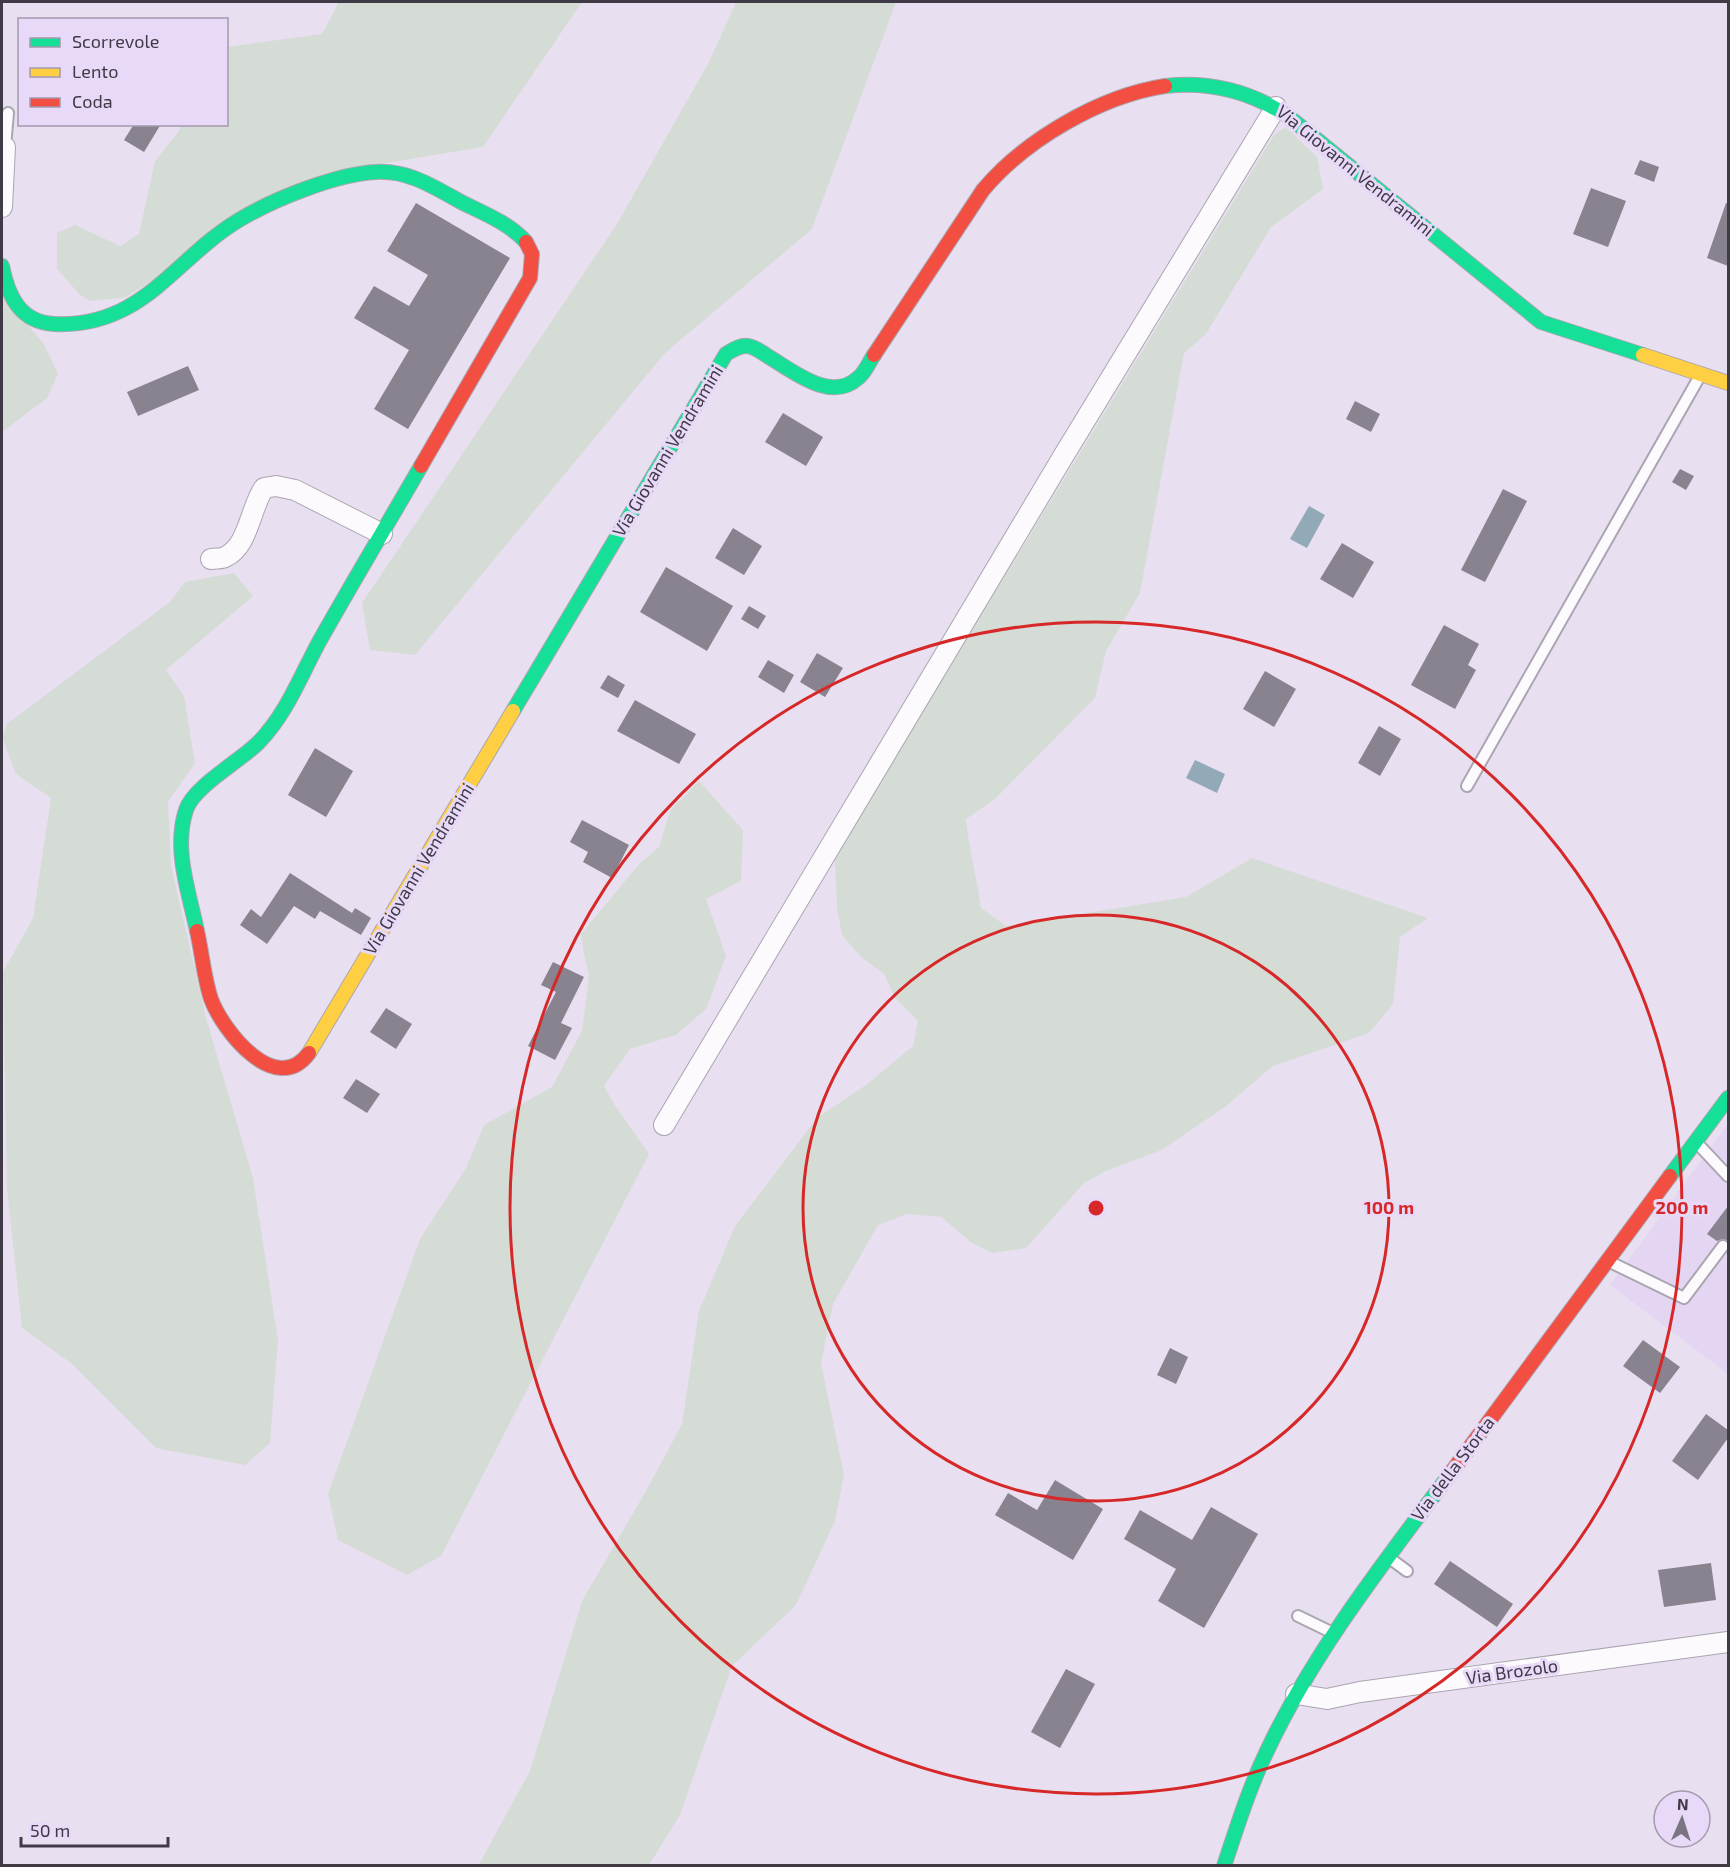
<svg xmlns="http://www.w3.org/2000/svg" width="1730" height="1867" viewBox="0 0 1730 1867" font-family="'Exo 2',sans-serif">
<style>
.built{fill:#e4d6f2}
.green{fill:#d5dcd5}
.water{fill:#92a9b8}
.building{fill:#898390}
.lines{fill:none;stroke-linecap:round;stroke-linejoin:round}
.lane-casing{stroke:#aba5b1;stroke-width:14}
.street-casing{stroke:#aba5b1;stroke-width:22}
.fast-casing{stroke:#aba5b1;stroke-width:16}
.slow-casing{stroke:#aba5b1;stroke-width:16}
.jam-casing{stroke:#aba5b1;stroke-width:16}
.lane{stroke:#fcfafd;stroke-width:10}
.street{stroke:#fcfafd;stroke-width:20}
.fast{stroke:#16e098;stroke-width:14}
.slow{stroke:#ffcf43;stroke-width:14}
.jam{stroke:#f24e42;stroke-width:14}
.ring{fill:none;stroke:#d62828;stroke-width:3}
.labels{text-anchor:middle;stroke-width:6;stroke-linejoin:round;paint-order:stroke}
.street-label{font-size:18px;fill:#403a46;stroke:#e7d9f7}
.centre{fill:#d62828;stroke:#e7d9f7;stroke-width:3}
.ring-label{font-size:18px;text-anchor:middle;font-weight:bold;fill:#d62828;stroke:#e7d9f7;stroke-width:6;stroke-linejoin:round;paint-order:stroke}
</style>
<rect width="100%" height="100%" fill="#e8e0f0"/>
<path class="built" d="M1728 1124V1374L1610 1285Z"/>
<g class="green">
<path d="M339 2H582L483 147 325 173 126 297 90 301 80 295 57 269V233L75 225 120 246 139 234 155 161 179 131 181 125 226 124 227 47 322 34Z"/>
<path d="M736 2H896L812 229 665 353 415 655 370 650 362 603 617 224 709 62Z"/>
<path d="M1286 127 1317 157 1323 189 1271 227 1206 334 1184 353 1140 593 1106 651 1095 698 995 799 966 819C969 849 977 878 981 908L1006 926 1186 897 1252 858 1428 918 1400 937 1393 1004 1369 1033 1273 1066 1226 1106 1162 1150 1106 1171 1084 1183 1026 1248 992 1253 972 1243 941 1217 907 1214 878 1225 833 1304 821 1363 844 1475 835 1521 796 1605 732 1666 680 1815 649 1865 478 1866 530 1771 582 1601 646 1491 682 1424 699 1311 735 1226 817 1118 866 1085 913 1046 918 1021 895 998 884 974 861 957 842 935 837 908 835 860 851 828 1274 135Z"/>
<path d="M2 295 44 344 58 374 47 398 2 432Z"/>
<path d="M234 573 253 596 166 670 184 696 195 763 168 802 171 865 206 1018 253 1178 278 1340 270 1443 245 1465 156 1448 72 1364 22 1328 7 1189 3 972 33 918 51 798 16 774 2 737 8 723 170 602 185 582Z"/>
<path d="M699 781 743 830 741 881 706 899 726 956 706 1009 676 1035 630 1049 604 1086 614 1104 649 1154 441 1556 407 1575 338 1540 328 1494 420 1239 466 1168 484 1125 552 1087 582 1031 589 975 584 954 581 934 640 863 659 847 670 811Z"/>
</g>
<g class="water">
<path d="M1309 506 1325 515 1307 548 1290 539Z"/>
<path d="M1195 760 1225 774 1217 793 1186 778Z"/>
</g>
<g class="building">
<path d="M134 124H161L144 152 124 140Z"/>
<path d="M1640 160 1659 167 1654 182 1634 174Z"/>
<path d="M1591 188 1626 201 1608 247 1573 234Z"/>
<path d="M416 203 510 258 408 429 374 409 409 350 354 318 374 286 409 306 428 275 387 251Z"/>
<path d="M1726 203H1728V266L1707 258Z"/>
<path d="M188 366 199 390 138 416 127 392Z"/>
<path d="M1355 401 1380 414 1371 432 1346 419Z"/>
<path d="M783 413 823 437 806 466 765 442Z"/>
<path d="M1680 469 1694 476 1686 490 1672 482Z"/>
<path d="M1503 489 1527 501 1485 582 1461 570Z"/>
<path d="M733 528 762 546 744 575 715 558Z"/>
<path d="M1342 543 1374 562 1353 598 1320 579Z"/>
<path d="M666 567 733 606 707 651 640 612Z"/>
<path d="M749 606 766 616 758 629 741 619Z"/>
<path d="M1444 625 1479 644 1468 665 1476 670 1455 709 1411 685Z"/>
<path d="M817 653 843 668 825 697 800 682Z"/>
<path d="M768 660 794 675 784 693 758 677Z"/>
<path d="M1265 671 1296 689 1274 727 1243 709Z"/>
<path d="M608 675 625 685 618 698 600 688Z"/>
<path d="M635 700 696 734 679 764 617 731Z"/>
<path d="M1379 726 1401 739 1380 776 1358 763Z"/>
<path d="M315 748 353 771 326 817 288 795Z"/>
<path d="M582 820 629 845 612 878 583 862 588 852 570 842Z"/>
<path d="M290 873 352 913 355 908 371 918 361 935 320 911 315 919 294 906 267 944 240 925 251 909 261 917Z"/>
<path d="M553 962 584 977 561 1023 572 1028 555 1060 528 1046 556 992 541 985Z"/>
<path d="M386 1008 412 1024 396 1049 370 1032Z"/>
<path d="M356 1079 380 1094 367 1113 343 1098Z"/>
<path d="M1728 1206V1241L1723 1239 1717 1241 1707 1234Z"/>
<path d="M1643 1340 1680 1367 1660 1393 1623 1366Z"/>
<path d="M1170 1348 1188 1357 1176 1384 1157 1375Z"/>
<path d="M1706 1414 1728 1430V1438L1698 1480 1672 1461Z"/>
<path d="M1055 1480 1103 1509 1073 1560 995 1515 1008 1493 1037 1510Z"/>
<path d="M1211 1507 1258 1534 1204 1628 1158 1601 1176 1569 1124 1539 1140 1510 1192 1540Z"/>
<path d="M1450 1561 1513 1604 1497 1627 1434 1584Z"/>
<path d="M1711 1563 1716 1600 1664 1607 1658 1570Z"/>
<path d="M1066 1669 1095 1684 1060 1748 1031 1732Z"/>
</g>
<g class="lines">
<defs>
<g id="lane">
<path d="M5 147 8 113"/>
<path d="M1467 786 1701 374"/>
<path d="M1696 1142 1728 1176"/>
<path d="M1608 1261 1684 1298 1723 1246"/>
<path d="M1388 1557 1407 1571"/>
<path d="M1298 1616 1333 1633"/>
</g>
<g id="street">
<path d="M2 207 5 147"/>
<path d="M211 559C216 558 222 559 225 557 249 546 250 508 264 488L276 486 295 490 382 534"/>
<path d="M664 1125 1064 455 1276 107"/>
<path d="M1296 1694 1327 1699 1360 1692 1728 1642"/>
</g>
<g id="fast">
<path d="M1165 86C1210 81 1252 92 1289 117L1541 322 1643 355"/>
<path d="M2 266C8 296 20 322 54 324 143 328 174 259 239 220 274 199 336 174 376 172 408 170 434 187 461 202 483 213 509 223 526 242"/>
<path d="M513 711 726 354C733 350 739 345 748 346 755 347 763 353 769 357 793 371 831 403 858 378 865 373 869 362 874 355"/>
<path d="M197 931C189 892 173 849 186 810 193 787 240 761 258 743 286 715 300 677 319 642 352 583 387 525 421 466"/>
<path d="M1670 1176 1728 1098"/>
<path d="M1224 1866C1237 1827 1249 1788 1267 1751 1315 1649 1386 1560 1453 1470"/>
</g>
<g id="slow">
<path d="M1643 355 1728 383"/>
<path d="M309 1053 513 711"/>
</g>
<g id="jam">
<path d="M874 355 983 190C1025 140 1100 96 1165 86"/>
<path d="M421 466 530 278 532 254 526 242"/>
<path d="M197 931C202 953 204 978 211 999 223 1031 276 1098 309 1053"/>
<path d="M1453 1470 1670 1176"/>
</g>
</defs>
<use href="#lane" class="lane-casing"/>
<use href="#street" class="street-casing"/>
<use href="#fast" class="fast-casing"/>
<use href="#slow" class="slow-casing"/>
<use href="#jam" class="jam-casing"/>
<use href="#lane" class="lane"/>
<use href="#street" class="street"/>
<use href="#fast" class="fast"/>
<use href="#slow" class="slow"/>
<use href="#jam" class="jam"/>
</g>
<g class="ring">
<circle cx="1096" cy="1208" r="293"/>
<circle cx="1096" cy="1208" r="586"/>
</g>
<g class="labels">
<g class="street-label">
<text transform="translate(1355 171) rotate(39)" y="6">Via Giovanni Vendramini</text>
<text transform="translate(668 451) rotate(-59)" y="6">Via Giovanni Vendramini</text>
<text transform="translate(419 869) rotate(-59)" y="6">Via Giovanni Vendramini</text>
<text transform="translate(1453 1469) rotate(-53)" y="6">Via della Storta</text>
<text transform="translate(1512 1672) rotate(-8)" y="6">Via Brozolo</text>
</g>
</g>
<circle cx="1096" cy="1208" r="9" class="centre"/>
<g class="ring-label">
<text x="1389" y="1214">100 m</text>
<text x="1682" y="1214">200 m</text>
</g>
<rect width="1730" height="1867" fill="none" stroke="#403a46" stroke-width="6"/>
<rect x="18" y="18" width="210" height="108" fill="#e7d9f7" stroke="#a499b0" stroke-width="1.5"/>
<rect x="30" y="38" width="30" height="9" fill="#16e098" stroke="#a499b0" stroke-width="1.5"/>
<text x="72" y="48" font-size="18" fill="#403a46">Scorrevole</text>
<rect x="30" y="68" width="30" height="9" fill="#ffcf43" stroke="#a499b0" stroke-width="1.5"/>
<text x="72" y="78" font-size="18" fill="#403a46">Lento</text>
<rect x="30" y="98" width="30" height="9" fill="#f24e42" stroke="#a499b0" stroke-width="1.5"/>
<text x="72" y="108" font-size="18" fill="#403a46">Coda</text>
<g transform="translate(1682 1819) rotate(3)"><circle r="28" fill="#e7d9f7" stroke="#a499b0" stroke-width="1.5"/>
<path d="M0-4.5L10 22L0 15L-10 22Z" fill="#7b7482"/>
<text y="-9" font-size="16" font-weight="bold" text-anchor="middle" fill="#403a46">N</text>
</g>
<path d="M21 1837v9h147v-9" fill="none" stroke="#403a46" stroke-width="3"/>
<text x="30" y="1837" font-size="18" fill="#403a46" stroke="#e7d9f7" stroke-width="4.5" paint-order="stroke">50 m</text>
</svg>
